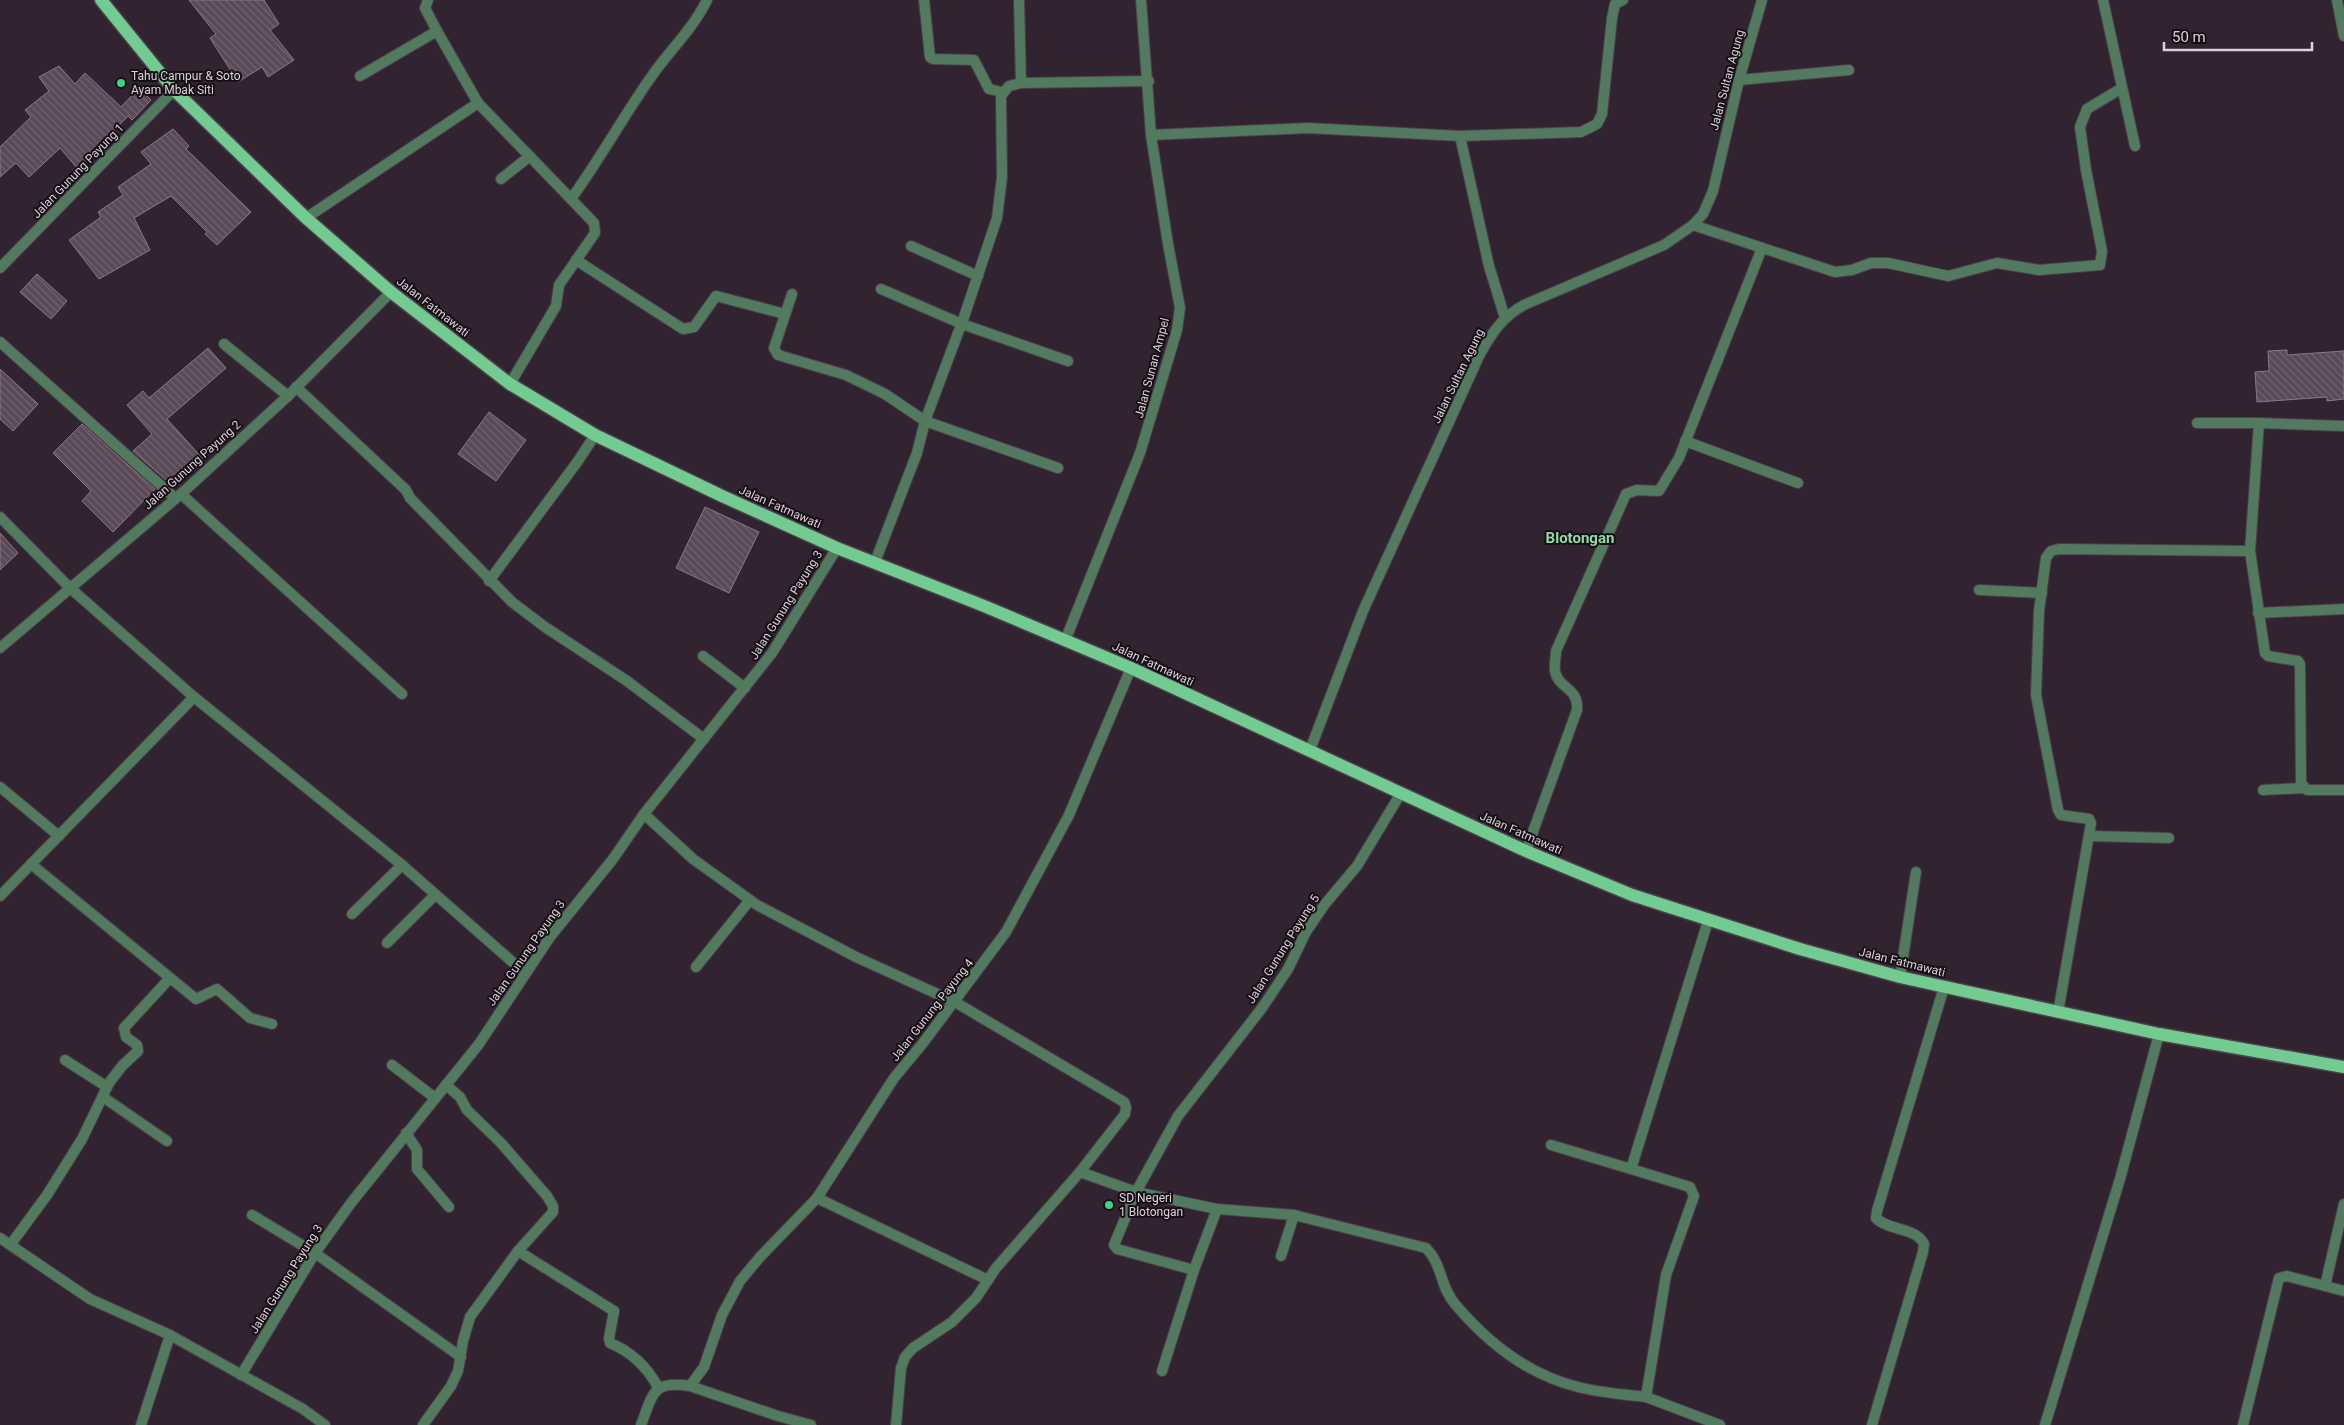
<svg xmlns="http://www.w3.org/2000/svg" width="2344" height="1425" viewBox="0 0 2344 1425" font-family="Roboto,sans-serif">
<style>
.building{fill:url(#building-back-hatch);stroke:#8b7988}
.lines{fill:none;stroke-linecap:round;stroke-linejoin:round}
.service-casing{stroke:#4d3f4b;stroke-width:12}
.minor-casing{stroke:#4d3f4b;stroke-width:12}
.primary-casing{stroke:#4d3f4b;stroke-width:15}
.service{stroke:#517a5e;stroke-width:10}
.minor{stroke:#517a5e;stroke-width:10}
.primary{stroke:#72cb91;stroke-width:12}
.poi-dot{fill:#38d880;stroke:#160f15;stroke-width:2}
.labels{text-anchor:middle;stroke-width:4;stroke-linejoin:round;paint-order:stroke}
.poi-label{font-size:12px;fill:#dcd2da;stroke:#160f15;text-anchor:start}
.street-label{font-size:12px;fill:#dcd2da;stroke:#160f15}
.quarter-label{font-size:15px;font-weight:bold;fill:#91d9a8;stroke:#160f15}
</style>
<defs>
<pattern id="building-back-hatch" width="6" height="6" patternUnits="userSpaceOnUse" patternTransform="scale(1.25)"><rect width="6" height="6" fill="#5a4957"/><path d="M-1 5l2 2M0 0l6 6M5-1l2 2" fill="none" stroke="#71626f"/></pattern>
</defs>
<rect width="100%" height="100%" fill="#322330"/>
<g class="building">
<path d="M189 0H264L279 24 270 30 294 60 268 77 262 67 238 82 210 38 216 34Z"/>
<path d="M59 66 75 84 85 73 121 107 139 88 151 100 132 120 128 116 78 169 60 148 29 177 16 163 0 177V147L31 117 25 110 49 91 39 77Z"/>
<path d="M173 129 189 146 186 149 251 212 217 245 205 234 207 232 171 196 134 218 150 250 99 279 69 240 101 217 98 212 123 195 118 187 151 164 141 152Z"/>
<path d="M37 274 67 301 51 319 20 292Z"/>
<path d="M208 348 226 368 167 419 203 459 173 486 133 451 152 434 127 405 143 391 149 398Z"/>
<path d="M2287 350V355L2344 351V399L2327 401V397L2257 402 2255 372 2269 371 2268 351Z"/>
<path d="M0 369 38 404 13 431 0 419Z"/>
<path d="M489 412 526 440 496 481 458 454Z"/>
<path d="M82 424 155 489 113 532 82 501 91 491 53 453Z"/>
<path d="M705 507 759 532 729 593 676 568Z"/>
<path d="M0 533 18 553 0 570Z"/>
</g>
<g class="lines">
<defs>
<g id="service">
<path d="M924 0 930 57 933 59 974 60 989 89 1002 92"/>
<path d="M501 179 530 156"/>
<path d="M2197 423H2259"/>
<path d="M1979 590 2042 593"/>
<path d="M0 787 59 836"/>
<path d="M65 1060 107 1087"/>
<path d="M614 1311 609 1338 610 1343C632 1352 647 1367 658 1387"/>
</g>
<g id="minor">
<path d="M428 0 425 8 437 31"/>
<path d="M2103 0 2135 146"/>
<path d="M2337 0 2344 36"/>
<path d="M1739 80 1849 70"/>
<path d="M1021 83 1149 81"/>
<path d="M478 103 571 199C600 159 623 117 651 77 669 51 693 29 707 0"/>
<path d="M1151 135 1308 128 1460 136 1581 132 1597 124 1602 114 1612 18 1615 4 1623 0"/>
<path d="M1460 136 1489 266 1505 318"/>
<path d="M306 218 478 103 437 31 360 76"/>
<path d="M1693 225 1835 272 1852 270 1871 263H1888L1948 276 1997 263 2039 270 2100 265 2102 251 2086 170 2080 127 2087 109 2122 88"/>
<path d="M911 246 978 276"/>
<path d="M576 260 683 329 694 327 716 296 785 314"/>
<path d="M0 268 174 90"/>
<path d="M881 289 962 324 1068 361"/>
<path d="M792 294 774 348 778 355 846 375 885 394 925 421 1058 468"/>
<path d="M0 342 175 498"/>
<path d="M224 344 288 396"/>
<path d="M510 384 556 306 559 285 595 233 594 223 571 199"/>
<path d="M296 387 406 490 410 498 512 602 545 627 627 681 704 739"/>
<path d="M2344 426 2259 423 2250 551 2265 653 2268 656 2298 661 2300 664 2301 783 2307 790H2344"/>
<path d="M1685 441 1798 483"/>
<path d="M181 494 402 694"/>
<path d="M0 517 69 587 194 697 402 865 525 973"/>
<path d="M875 562 917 453 925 421 964 317 997 218 1002 177 1001 96 1009 86 1021 83 1019 0"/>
<path d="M489 581 578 461 595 435"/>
<path d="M2258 613 2344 609"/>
<path d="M1065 641 1140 453 1177 330 1180 308 1168 244 1151 135 1141 0"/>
<path d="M0 648 181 494 288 396 391 292"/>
<path d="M703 656 745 688"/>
<path d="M1310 750 1363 611 1480 354C1492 333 1502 317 1524 305L1664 245 1693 225 1703 214 1713 191 1739 80 1762 0"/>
<path d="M2263 790 2304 788"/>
<path d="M644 814 693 859 757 905 856 957 955 1002 1124 1102 1126 1107 1125 1114 1080 1172 1136 1192 1217 1209 1294 1215 1281 1256"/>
<path d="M2090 836 2169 838"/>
<path d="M1526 851 1577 710C1579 687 1558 689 1555 671 1554 664 1556 657 1556 651L1626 494 1637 490 1659 491 1679 458 1762 248"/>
<path d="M31 864 196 999 217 989 250 1018 272 1024"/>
<path d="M0 896 194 697"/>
<path d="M352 914 402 865"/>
<path d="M1708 921 1631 1169 1690 1187 1694 1196 1666 1275 1646 1397 1720 1425"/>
<path d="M387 943 435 895"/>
<path d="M696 967 750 900"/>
<path d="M1900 977 1916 872"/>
<path d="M2058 1013 2091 823 2089 819 2061 815 2058 810 2036 695 2039 611 2046 558 2051 551 2059 549 2250 551"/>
<path d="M392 1065 435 1098"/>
<path d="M103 1097 167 1141"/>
<path d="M406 1133 417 1150V1169L449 1207"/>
<path d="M1551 1145 1631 1169"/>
<path d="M817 1198 988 1280"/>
<path d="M1217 1209 1194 1270 1117 1249 1114 1245 1136 1192 1178 1116 1262 1008 1288 969 1306 932 1325 904 1357 866 1401 793"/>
<path d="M252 1215 315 1253 461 1357"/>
<path d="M1294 1215 1426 1248C1443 1265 1439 1285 1455 1304 1487 1342 1529 1375 1578 1387 1600 1393 1624 1394 1646 1397"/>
<path d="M0 1238 90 1299 170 1335 303 1409 325 1425"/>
<path d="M11 1244 47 1195 82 1139 109 1083 122 1066 138 1051 137 1045 126 1037 124 1028 170 978"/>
<path d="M518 1251 614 1311"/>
<path d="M2325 1286 2344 1291"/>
<path d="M1162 1371 1194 1270"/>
<path d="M241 1375 315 1253 351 1203 479 1044 550 937 613 859 644 814 772 653 837 548"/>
<path d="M690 1386 778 1416 811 1425"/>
<path d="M141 1425 170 1335"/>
<path d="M423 1425 451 1386 458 1371 463 1341 470 1317 518 1251 553 1212V1206L547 1196 501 1143 467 1110 460 1097 446 1085"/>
<path d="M641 1425C653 1394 652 1380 690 1386L704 1367 722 1315 740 1281 760 1257 817 1198 894 1078 923 1043 1006 932 1069 815 1131 668"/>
<path d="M896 1425 901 1368 905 1357 913 1348 952 1322 976 1298 996 1268 1080 1172"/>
<path d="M1872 1425 1923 1252 1924 1244C1916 1227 1888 1231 1876 1218L1877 1211 1944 987"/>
<path d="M2045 1425 2120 1179 2159 1034"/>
<path d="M2243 1425 2279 1278 2287 1276 2325 1286 2344 1204"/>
</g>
<path id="primary" d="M101 0 174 90 306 218 391 292 510 384 595 435 722 496 837 548 984 606 1131 668 1526 851 1632 895 1800 949 1900 977 2159 1034 2344 1067"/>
</defs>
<use href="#service" class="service-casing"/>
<use href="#minor" class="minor-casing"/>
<use href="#primary" class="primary-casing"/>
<use href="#service" class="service"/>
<use href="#minor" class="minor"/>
<use href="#primary" class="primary"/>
</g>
<g class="poi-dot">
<circle cx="121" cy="83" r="5"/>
<circle cx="1109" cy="1205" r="5"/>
</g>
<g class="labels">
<g class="poi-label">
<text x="131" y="80">Tahu Campur &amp; Soto<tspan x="131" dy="14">Ayam Mbak Siti</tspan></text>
<text x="1119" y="1202">SD Negeri<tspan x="1119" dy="14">1 Blotongan</tspan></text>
</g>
<g class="street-label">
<text transform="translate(1727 80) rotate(-75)" y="4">Jalan Sultan Agung</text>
<text transform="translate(78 171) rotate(-46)" y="4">Jalan Gunung Payung 1</text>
<text transform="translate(433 307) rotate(38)" y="4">Jalan Fatmawati</text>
<text transform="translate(1152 368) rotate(-75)" y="4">Jalan Sunan Ampel</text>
<text transform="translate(1458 376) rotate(-64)" y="4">Jalan Sultan Agung</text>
<text transform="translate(192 465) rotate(-42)" y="4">Jalan Gunung Payung 2</text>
<text transform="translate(780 507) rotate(24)" y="4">Jalan Fatmawati</text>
<text transform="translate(786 605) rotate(-58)" y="4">Jalan Gunung Payung 3</text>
<text transform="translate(1153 664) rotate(25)" y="4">Jalan Fatmawati</text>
<text transform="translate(1521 833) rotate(24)" y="4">Jalan Fatmawati</text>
<text transform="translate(1283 949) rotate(-58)" y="4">Jalan Gunung Payung 5</text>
<text transform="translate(526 953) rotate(-55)" y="4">Jalan Gunung Payung 3</text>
<text transform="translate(1902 962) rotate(14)" y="4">Jalan Fatmawati</text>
<text transform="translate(932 1010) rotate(-52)" y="4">Jalan Gunung Payung 4</text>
<text transform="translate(286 1279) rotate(-58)" y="4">Jalan Gunung Payung 3</text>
</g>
<g class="quarter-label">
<text x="1580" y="543">Blotongan</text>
</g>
</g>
<path d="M2164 42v8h148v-8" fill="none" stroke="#dcd2da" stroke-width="2.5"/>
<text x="2172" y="42" font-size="15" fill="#dcd2da" stroke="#160f15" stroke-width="4" paint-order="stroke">50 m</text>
</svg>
